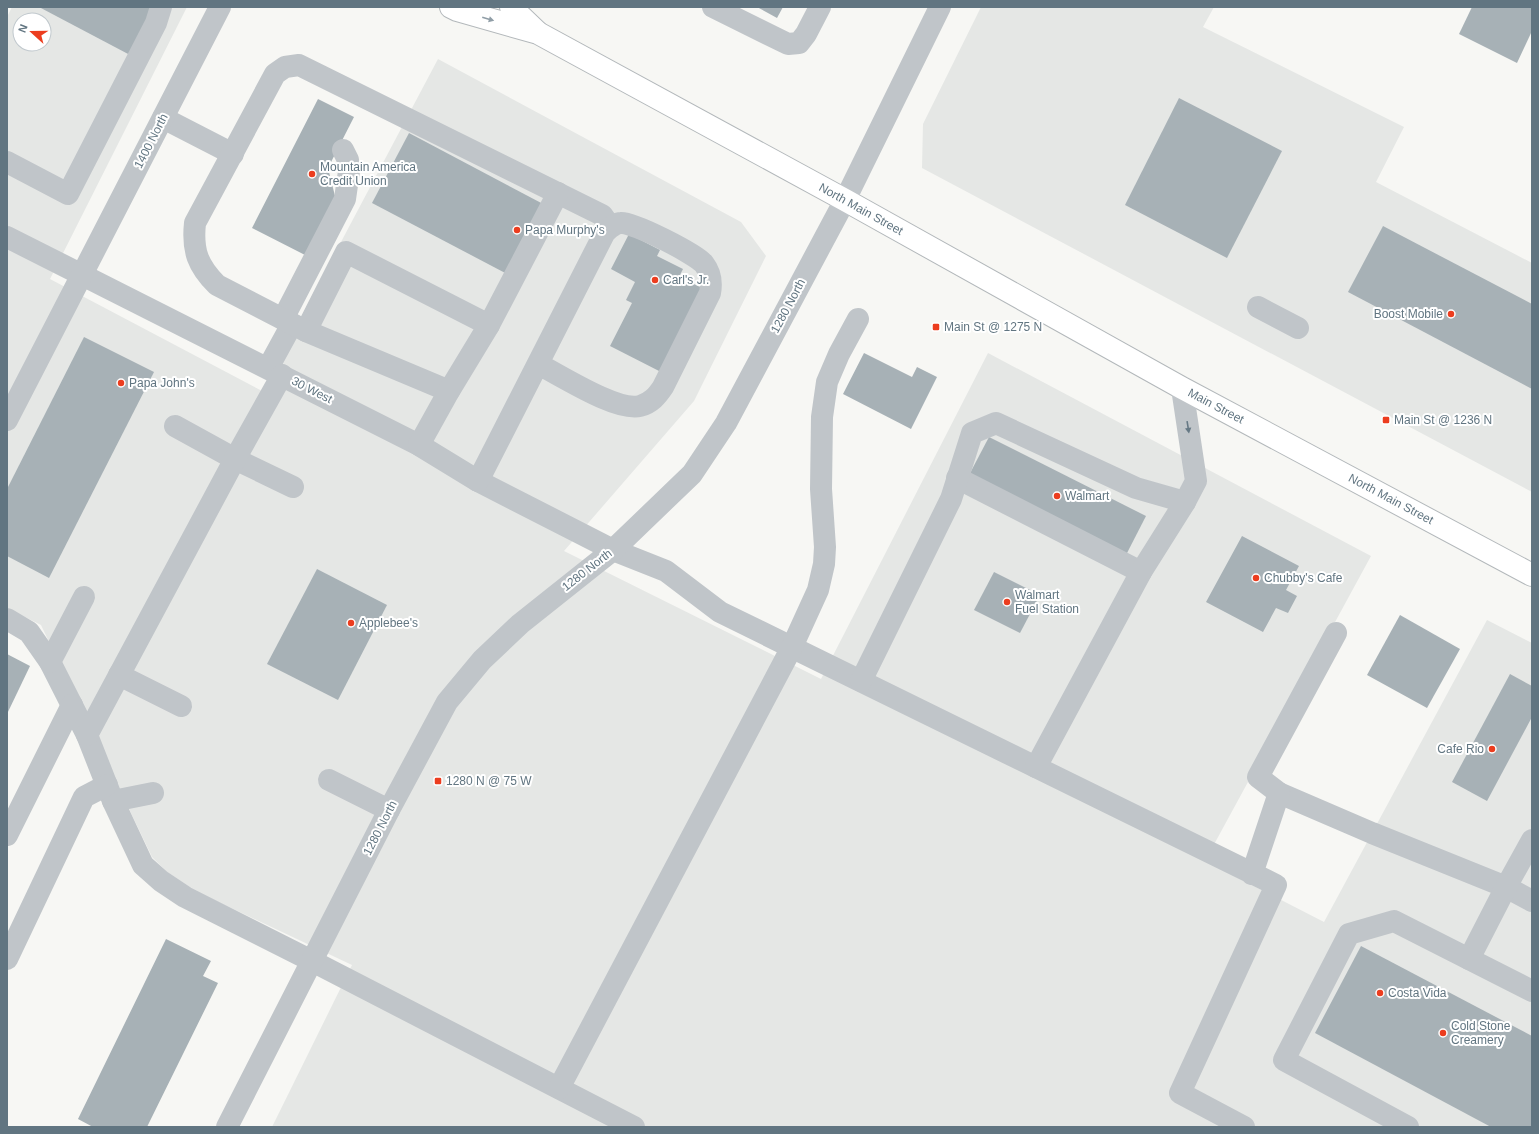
<svg xmlns="http://www.w3.org/2000/svg" width="1539" height="1134" viewBox="0 0 1539 1134" font-family="Helvetica,sans-serif">
<style>
.built{fill:#e5e7e5;fill-rule:evenodd}
.building{fill:#a7b1b6}
.lines{fill:none;stroke-linecap:round;stroke-linejoin:round}
.highway-casing{stroke:#b3b8bb;stroke-width:24}
.minor{stroke:#c0c5c9;stroke-width:22}
.highway{stroke:#fff;stroke-width:22}
.oneway{fill:#909ea7}
.oneway2{fill:#667985}
.poi-dot{fill:#ec3d1f;stroke:#fff;stroke-width:1.5}
.labels{text-anchor:middle;stroke-width:4;stroke-linejoin:round;paint-order:stroke}
.street-label{font-size:12px;fill:#617581;stroke:#fff}
.poi-label{font-size:12px;fill:#617581;stroke:#fff;text-anchor:start}
</style>
<rect width="100%" height="100%" fill="#f7f7f4"/>
<g class="built">
<path d="M12 7H187L50 279 262 391 438 59 741 222 766 256 694 401 564 551 821 679 988 353 1371 556 1205 861 1324 922 1487 620 1532 643V1127H272L352 965 178 883 152 857 41 625 7 608V17ZM20 20H44V44H20Z"/>
<path d="M981 7H1214L1203 27 1404 127 1376 182 1532 263V492L922 168 923 124Z"/>
</g>
<g class="building">
<path d="M39 7H155L130 55Z"/>
<path d="M757 7H783L777 18Z"/>
<path d="M1472 7H1532V31L1517 63 1459 34Z"/>
<path d="M1179 98 1282 151 1227 258 1125 205Z"/>
<path d="M318 99 354 117 328 168 335 196 305 255 252 228Z"/>
<path d="M409 133 545 205 509 275 372 203Z"/>
<path d="M1383 226 1532 304V389L1348 292Z"/>
<path d="M629 234 660 250 657 256 683 269 679 277 702 288 661 372 610 346 632 303 626 300 635 282 611 269Z"/>
<path d="M84 337 154 372 49 578 7 556V489Z"/>
<path d="M864 353 912 377 917 367 937 377 911 429 843 394Z"/>
<path d="M989 437 1146 516 1126 555 969 475Z"/>
<path d="M1242 536 1299 566 1286 590 1297 596 1288 613 1276 608 1263 632 1206 602Z"/>
<path d="M317 569 387 605 338 700 267 664Z"/>
<path d="M994 572 1040 595 1020 633 974 610Z"/>
<path d="M1400 615 1460 649 1427 708 1367 675Z"/>
<path d="M7 654 30 666 7 714Z"/>
<path d="M1510 674 1532 686V717L1487 801 1452 782Z"/>
<path d="M166 939 211 961 203 976 218 983 147 1127H93L78 1119Z"/>
<path d="M1361 946 1532 1036V1127H1491L1315 1033Z"/>
</g>
<g class="lines">
<defs>
<g id="highway">
<path d="M451 7 457 10 538 33 845 200 1182 388 1532 575"/>
<path d="M511 7 537 32"/>
</g>
</defs>
<use href="#highway" class="highway-casing"/>
<g class="minor">
<path d="M713 7 788 44 799 43 806 34 820 7"/>
<path d="M163 118 233 154"/>
<path d="M7 162 68 194 156 23 161 7"/>
<path d="M7 237 419 445 478 481 613 550 666 571 720 612 1276 885 1180 1093 1244 1127"/>
<path d="M1258 307 1298 328"/>
<path d="M283 319 345 199 349 171 348 160 343 150"/>
<path d="M306 331 346 252 489 325"/>
<path d="M268 368 292 324"/>
<path d="M449 391 306 331 217 285C198 266 192 251 195 223L275 74 285 67 299 65 602 215 607 222 605 232"/>
<path d="M7 420 220 7"/>
<path d="M175 426 235 459 293 487"/>
<path d="M419 445 449 391 489 325 558 193"/>
<path d="M957 478 1141 572"/>
<path d="M478 481 605 232C610 228 615 223 621 223 633 222 696 254 704 264 711 273 712 282 710 293L663 387C657 396 651 403 640 406 617 412 560 375 538 364"/>
<path d="M7 619 29 632 50 662 87 735 113 801 143 865 161 881 185 897 312 961 634 1127"/>
<path d="M50 662 84 597"/>
<path d="M119 675 181 706"/>
<path d="M861 681 951 499 972 433 996 423 1136 488 1185 502"/>
<path d="M87 735 235 459 282 375"/>
<path d="M1036 767 1141 572 1185 502 1196 481 1182 388"/>
<path d="M329 780 389 810"/>
<path d="M1279 793 1372 833 1506 887 1532 901"/>
<path d="M113 801 153 793"/>
<path d="M7 835 72 705"/>
<path d="M1252 874 1279 793 1258 777 1336 633"/>
<path d="M7 959 84 797 107 785"/>
<path d="M1469 959 1506 887 1532 840"/>
<path d="M559 1088 792 647 818 590 824 564 825 547 821 489 822 417 827 382 839 354 858 319"/>
<path d="M227 1127 389 810 447 702 482 660 520 624 613 550 692 474 726 423 845 200 940 7"/>
<path d="M1408 1127 1284 1060 1349 934 1394 921 1532 991"/>
</g>
<use href="#highway" class="highway"/>
</g>
<defs><path id="oneway-solid" d="M-6-.8H1V-3.2L6.5 0L1 3.2V.8H-6Z"/></defs>
<use class="oneway" href="#oneway-solid" transform="translate(488 19) rotate(16)"/>
<use class="oneway2" href="#oneway-solid" transform="translate(1188 427) rotate(81)"/>
<g class="poi-dot">
<circle cx="312" cy="174" r="4"/>
<circle cx="517" cy="230" r="4"/>
<circle cx="655" cy="280" r="4"/>
<circle cx="1451" cy="314" r="4"/>
<rect x="932" y="323" width="8" height="8" rx="2"/>
<circle cx="121" cy="383" r="4"/>
<rect x="1382" y="416" width="8" height="8" rx="2"/>
<circle cx="1057" cy="496" r="4"/>
<circle cx="1256" cy="578" r="4"/>
<circle cx="1007" cy="602" r="4"/>
<circle cx="351" cy="623" r="4"/>
<circle cx="1492" cy="749" r="4"/>
<rect x="434" y="777" width="8" height="8" rx="2"/>
<circle cx="1380" cy="993" r="4"/>
<circle cx="1443" cy="1033" r="4"/>
</g>
<g class="labels">
<g class="street-label">
<text transform="translate(151 141) rotate(-63)" y="4">1400 North</text>
<text transform="translate(861 209) rotate(29)" y="4">North Main Street</text>
<text transform="translate(788 306) rotate(-62)" y="4">1280 North</text>
<text transform="translate(312 390) rotate(27)" y="4">30 West</text>
<text transform="translate(1216 406) rotate(28)" y="4">Main Street</text>
<text transform="translate(1391 499) rotate(28)" y="4">North Main Street</text>
<text transform="translate(587 570) rotate(-38)" y="4">1280 North</text>
<text transform="translate(380 828) rotate(-63)" y="4">1280 North</text>
</g>
<g class="poi-label">
<text x="320" y="171">Mountain America<tspan x="320" dy="14">Credit Union</tspan></text>
<text x="525" y="234">Papa Murphy's</text>
<text x="663" y="284">Carl's Jr.</text>
<text x="1443" y="318" text-anchor="end">Boost Mobile</text>
<text x="944" y="331">Main St @ 1275 N</text>
<text x="129" y="387">Papa John's</text>
<text x="1394" y="424">Main St @ 1236 N</text>
<text x="1065" y="500">Walmart</text>
<text x="1264" y="582">Chubby's Cafe</text>
<text x="1015" y="599">Walmart<tspan x="1015" dy="14">Fuel Station</tspan></text>
<text x="359" y="627">Applebee's</text>
<text x="1484" y="753" text-anchor="end">Cafe Rio</text>
<text x="446" y="785">1280 N @ 75 W</text>
<text x="1388" y="997">Costa Vida</text>
<text x="1451" y="1030">Cold Stone<tspan x="1451" dy="14">Creamery</tspan></text>
</g>
</g>
<rect width="1539" height="1134" fill="none" stroke="#617581" stroke-width="16"/>
<g transform="translate(32 32) rotate(291)"><circle r="19" fill="#ffffff" stroke="#c0c8cd"/>
<path d="M0-3L7 15L0 10L-7 15Z" fill="#ec3d1f"/>
<text y="-6" font-size="11" font-weight="bold" text-anchor="middle" fill="#617581">N</text>
</g>
</svg>
